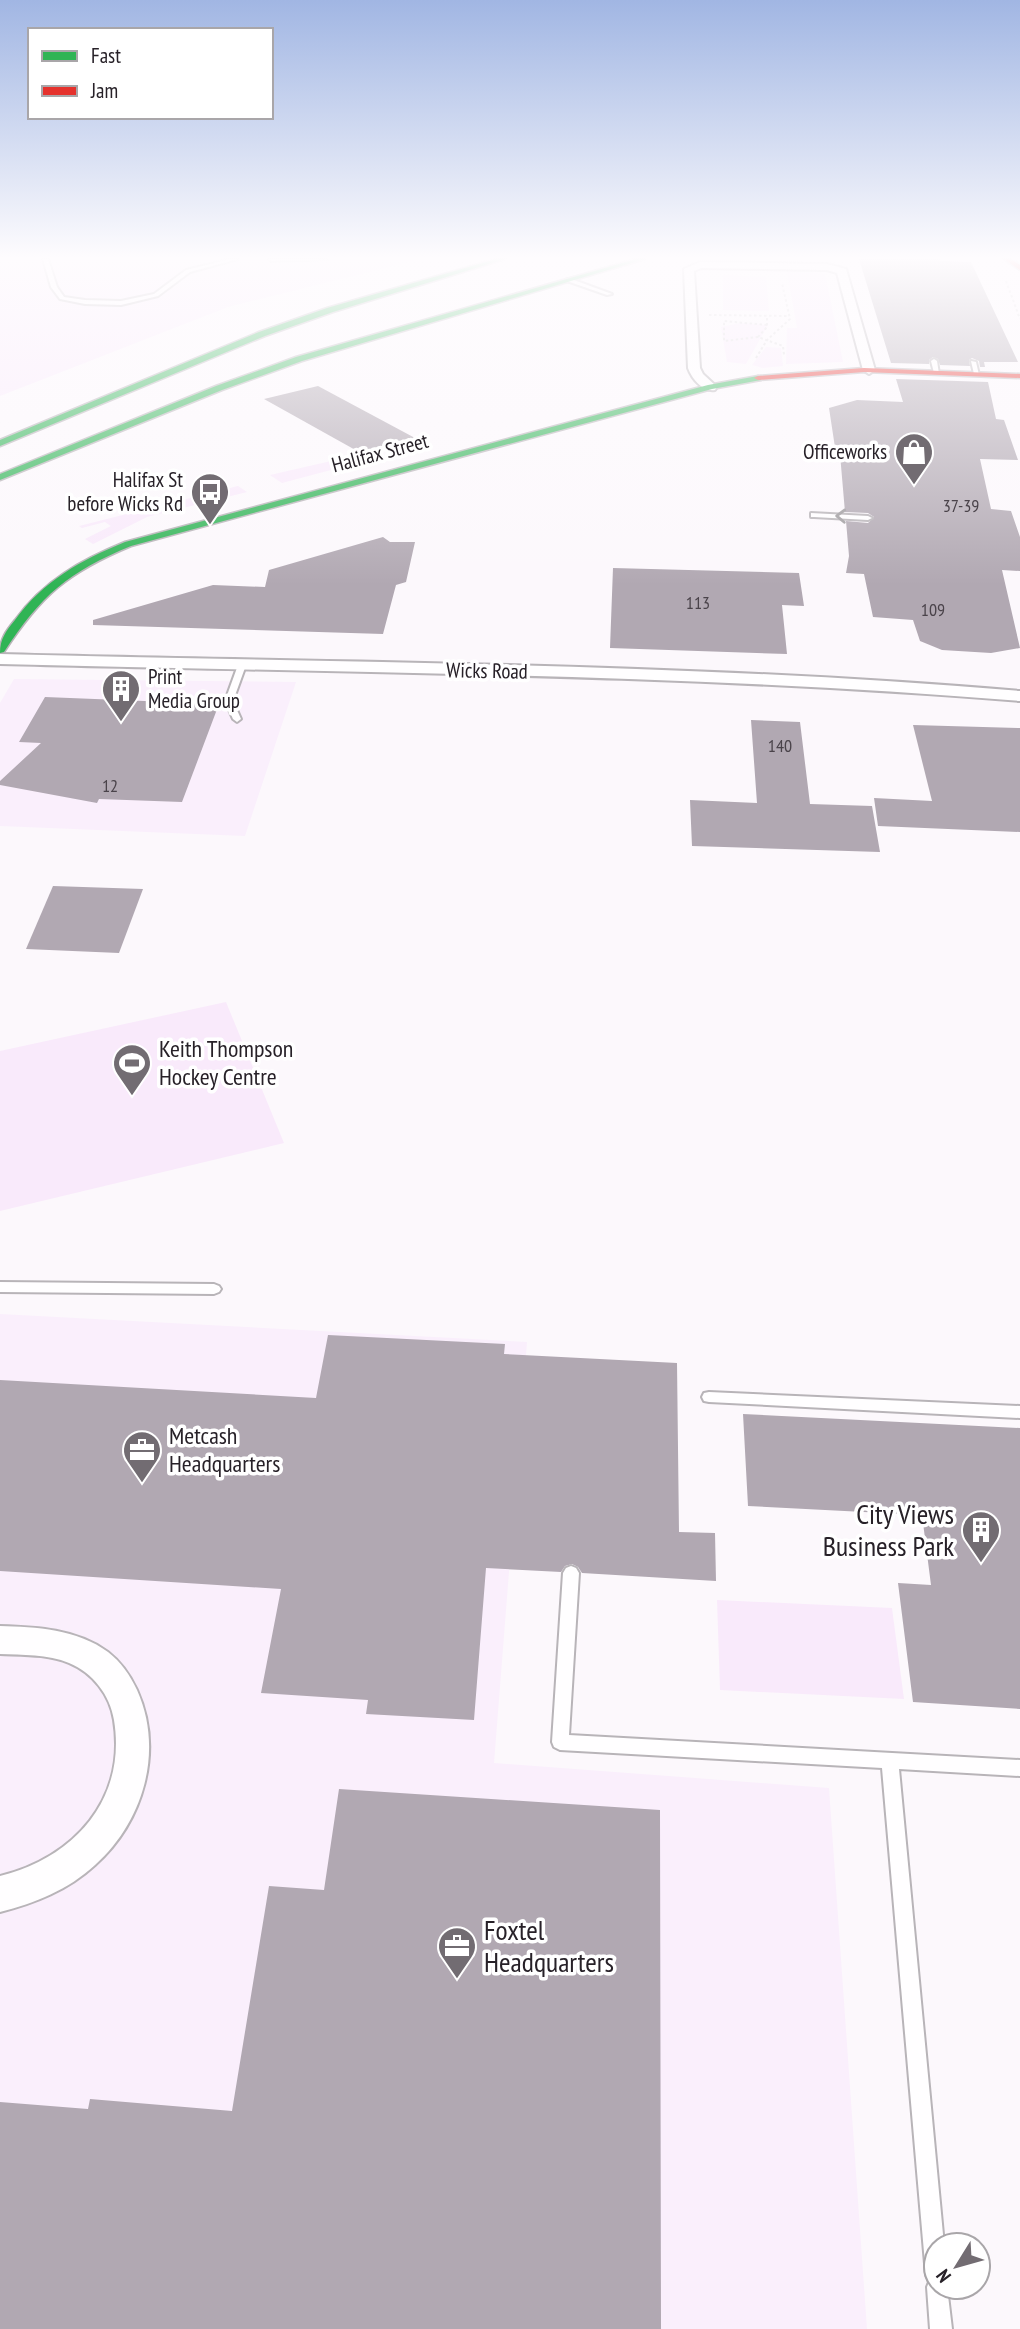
<svg xmlns="http://www.w3.org/2000/svg" width="1020" height="2329" viewBox="0 0 1020 2329" font-family="'PT Sans Narrow',sans-serif">
<style>
.built{fill:#faeffc}
.green{fill:#f9eafb}
.building{fill:#b1a8b2}
.lines{fill:none;stroke-linecap:round;stroke-linejoin:round}
.lane-casing{stroke:#b8b4b8;stroke-width:4}
.street-casing{stroke:#b8b4b8;stroke-width:4}
.fast-casing{stroke:#b8b4b8;stroke-width:3}
.jam-casing{stroke:#b8b4b8;stroke-width:3}
.path{stroke:#dbd9db;stroke-width:2;stroke-dasharray:2.5 2.5;stroke-linecap:butt}
.lane{fill:#fffeff;fill-rule:evenodd}
.street{fill:#fffeff;fill-rule:evenodd}
.fast{fill:#30b455;fill-rule:evenodd}
.jam{fill:#e5322d;fill-rule:evenodd}
.oneway{stroke:#9e9b9e}
.labels{text-anchor:middle;stroke-width:7;stroke-linejoin:round;paint-order:stroke}
.far-number-label{font-size:18px;fill:#4a434a}
.far-poi-label{font-size:21px;fill:#272128;stroke:#fff;text-anchor:end}
.far-street-label{font-size:21px;fill:#272128;stroke:#fff}
.poi-label{font-size:24px;fill:#272128;stroke:#fff;text-anchor:start}
.near-poi-label{font-size:28px;fill:#272128;stroke:#fff;text-anchor:end}
</style>
<rect width="100%" height="100%" fill="#fcf8fc"/>
<g class="built">
<path d="M14 679 296 682 245 836 0 826V703Z"/>
<path d="M0 1314 527 1342 494 1763 829 1788 867 2329H0Z"/>
</g>
<g class="green">
<path d="M0 259H422L228 307 0 396Z"/>
<path d="M787 271 825 274 843 362 786 364 787 328H797Z"/>
<path d="M723 275 766 277 769 311 723 310Z"/>
<path d="M740 323 768 325 746 364 727 362 721 327Z"/>
<path d="M766 347 781 348 783 366 763 368 752 365Z"/>
<path d="M366 453 376 458 282 483 270 475Z"/>
<path d="M238 486 247 492 147 517 93 544 85 539 111 526 105 522 82 528 79 526Z"/>
<path d="M226 1002 284 1143 0 1211V1051Z"/>
<path d="M717 1600 892 1608 904 1699 720 1690Z"/>
</g>
<g class="building">
<path d="M859 259H941L938 261 971 262 1018 362H984L985 367H980L979 361 972 358 969 360 970 366 940 365 938 359 933 357 929 360V364L891 363Z"/>
<path d="M896 379 988 382 996 419 1004 420 1018 460 980 459 991 509 1011 511 1020 537V571L1002 570 1020 648 991 653 942 650 920 641 913 620 873 617 864 574 846 573 849 556 846 521 868 523 874 517 868 513 845 512 840 454H836L829 408 857 400 903 402Z"/>
<path d="M318 386 415 438 359 452 264 399Z"/>
<path d="M383 537 390 542H415L406 582 396 585 383 634 93 625V620L213 585 265 587 269 570Z"/>
<path d="M613 568 799 573 804 606 782 605 787 654 610 648Z"/>
<path d="M45 697 219 704 182 802 99 799 97 803 0 785V781L41 743 19 742Z"/>
<path d="M751 720 800 722 810 804 872 806 880 852 692 846 690 800 757 803Z"/>
<path d="M913 725 1020 728V832L878 826 874 798 932 801Z"/>
<path d="M53 886 143 889 119 953 26 949Z"/>
<path d="M328 1335 505 1344 504 1354 677 1363 679 1532 715 1533 716 1581 582 1573 578 1567 572 1564 565 1566 561 1572 486 1568 474 1720 366 1714 368 1700 261 1693 281 1589 0 1571V1380L316 1398Z"/>
<path d="M743 1414 1020 1428V1709L913 1702 898 1583 931 1585 922 1515 748 1506Z"/>
<path d="M339 1789 660 1810 661 2329H0V2102L88 2109 90 2099 232 2111 269 1886 324 1890Z"/>
</g>
<g class="lines">
<defs>
<g id="lane">
<path d="M43 259H48L57 287 64 297 85 300 121 301 154 294 186 270 231 259H238L190 272 158 296 121 305 85 304 60 299 51 287Z"/>
<path d="M269 259H327L271 261Z"/>
<path d="M567 279H571L612 294 607 295 567 281Z"/>
<path d="M934 359 937 361 939 374 934 373 931 361Z"/>
<path d="M971 361 976 362 979 375 974 374Z"/>
<path d="M811 513 868 516 872 518 868 520 814 517H811Z"/>
<path d="M242 662 246 665 233 701 241 719 237 722 233 719 225 701 238 665Z"/>
<path d="M0 1282 214 1284 219 1286 221 1289 219 1292 214 1294 0 1292Z"/>
<path d="M709 1392 1020 1406V1418L709 1402 704 1401 702 1397 704 1393Z"/>
<path d="M571 1566 576 1568 579 1573 569 1735 1020 1760V1776L899 1769 944 2245H936V2287H947L952 2329H930L927 2287 929 2282 926 2275 882 1768 560 1750 554 1747 552 1742 563 1573 566 1568Z"/>
</g>
<g id="street">
<path d="M700 262 827 264 846 269 875 370 869 374 863 370 837 273 827 270 701 268 694 271 700 368 703 374 717 387 715 390C703 392 692 379 688 368L684 269Z"/>
<path d="M0 654C340 663 681 662 1020 691V701C681 673 340 673 0 664Z"/>
<path d="M0 1626C36 1627 77 1629 108 1652 121 1662 130 1675 137 1690 164 1750 144 1821 95 1865 68 1890 35 1903 0 1912V1876C74 1858 127 1799 114 1720 110 1695 93 1673 69 1663 48 1654 22 1655 0 1654Z"/>
</g>
<g id="fast">
<path d="M496 259H505L333 312 265 336 0 446V440L259 332 327 308Z"/>
<path d="M636 259H645L302 361 222 390 0 480V474L216 386 296 357Z"/>
<path d="M758 376 761 380 712 389 131 546C68 572 41 595 4 652L0 653C0 639 6 631 15 620 43 581 81 560 125 542L708 385Z"/>
</g>
<g id="jam">
<path d="M1004 259H1011L1020 265V270Z"/>
<path d="M864 368 1020 374V378L864 372 758 380 754 378 758 376Z"/>
</g>
</defs>
<use href="#lane" class="lane-casing"/>
<use href="#street" class="street-casing"/>
<use href="#fast" class="fast-casing"/>
<use href="#jam" class="jam-casing"/>
<g class="path">
<path d="M1006 281 1020 319"/>
<path d="M709 315 789 316"/>
<path d="M767 325 724 321V341L758 337 783 346 784 355"/>
<path d="M758 337 767 327V316"/>
<path d="M756 358 767 340 790 319 782 283"/>
</g>
<use href="#lane" class="lane"/>
<use href="#street" class="street"/>
<use href="#fast" class="fast"/>
<use href="#jam" class="jam"/>
</g>
<defs><path id="oneway-chevron" d="M-2-3.5L2.5 0L-2 3.5" fill="none" stroke-width="1.6" stroke-linecap="round" stroke-linejoin="round" transform="scale(1.75)"/></defs>
<use class="oneway" href="#oneway-chevron" transform="translate(841 516) rotate(-178)"/>
<linearGradient id="sky" x2="0" y2="1"><stop stop-color="#a1b6e3"/><stop offset="0.44" stop-color="#fefcfe"/><stop offset="1" stop-color="#fefcfe" stop-opacity="0"/></linearGradient>
<rect width="1020" height="585" fill="url(#sky)"/>
<defs>
<symbol id="shop-pin" viewBox="-11 -11 22 30"><path d="M0 17L-7.5 6A9.5 9.5 0 1 1 7.5 6Z" fill="#726c72" stroke="#fff"/><path d="M-5-2.5h2.3a2.7 3.5 0 0 1 5.4 0H5L5.5 6h-11ZM-1.5-2.5h3a1.5 2.3 0 0 0-3 0Z" fill="#fff"/></symbol>
<symbol id="bus-pin" viewBox="-11 -11 22 30"><path d="M0 17L-7.5 6A9.5 9.5 0 1 1 7.5 6Z" fill="#726c72" stroke="#fff"/><path d="M-5-6H5V4H4V6H2V4H-2V6H-4V4H-5ZM-3.5-4V0h7V-4ZM-3.5 1.2v1.5H-2V1.2ZM2 1.2v1.5H3.5V1.2Z" fill="#fff"/></symbol>
<symbol id="building-pin" viewBox="-11 -11 22 30"><path d="M0 17L-7.5 6A9.5 9.5 0 1 1 7.5 6Z" fill="#726c72" stroke="#fff"/><path d="M-4-6H4V6H1V3H-1V6H-4ZM-2.5-4.3h1.7v1.8h-1.7ZM.8-4.3h1.7v1.8H.8ZM-2.5-1h1.7V.8h-1.7ZM.8-1h1.7V.8H.8Z" fill="#fff"/></symbol>
<symbol id="stadium-pin" viewBox="-11 -11 22 30"><path d="M0 17L-7.5 6A9.5 9.5 0 1 1 7.5 6Z" fill="#726c72" stroke="#fff"/><path d="M0-5a6.5 5 0 1 0 0 10a6.5 5 0 1 0 0-10ZM-3.5-1.8h7v3.6h-7Z" fill="#fff"/></symbol>
<symbol id="office-pin" viewBox="-11 -11 22 30"><path d="M0 17L-7.5 6A9.5 9.5 0 1 1 7.5 6Z" fill="#726c72" stroke="#fff"/><path d="M-6-3h4V-5.5h4V-3h4V5H-6ZM-1-4.5V-3h2v-1.5ZM-6 0V1H6V0Z" fill="#fff"/></symbol>
</defs>
<g fill-rule="evenodd">
<use href="#shop-pin" x="892" y="430" width="44" height="60"/>
<use href="#bus-pin" x="188" y="470" width="44" height="60"/>
<use href="#building-pin" x="99" y="667" width="44" height="60"/>
<use href="#stadium-pin" x="110" y="1041" width="44" height="60"/>
<use href="#office-pin" x="120" y="1428" width="44" height="60"/>
<use href="#building-pin" x="959" y="1508" width="44" height="60"/>
<use href="#office-pin" x="435" y="1924" width="44" height="60"/>
</g>
<g class="labels">
<g class="far-number-label">
<text x="961" y="512">37-39</text>
<text x="698" y="609">113</text>
<text x="933" y="616">109</text>
<text x="780" y="752">140</text>
<text x="110" y="792">12</text>
</g>
<g class="far-poi-label">
<text x="887" y="459">Officeworks</text>
<text x="183" y="487">Halifax St<tspan x="183" dy="24">before Wicks Rd</tspan></text>
<text x="148" y="684" text-anchor="start">Print<tspan x="148" dy="24">Media Group</tspan></text>
</g>
<g class="far-street-label">
<text transform="translate(380 453) rotate(-15)" y="7">Halifax Street</text>
<text transform="translate(487 671) rotate(1)" y="7">Wicks Road</text>
</g>
<g class="poi-label">
<text x="159" y="1057">Keith Thompson<tspan x="159" dy="28">Hockey Centre</tspan></text>
<text x="169" y="1444">Metcash<tspan x="169" dy="28">Headquarters</tspan></text>
</g>
<g class="near-poi-label">
<text x="954" y="1524">City Views<tspan x="954" dy="32">Business Park</tspan></text>
<text x="484" y="1940" text-anchor="start">Foxtel<tspan x="484" dy="32">Headquarters</tspan></text>
</g>
</g>
<rect x="28" y="28" width="245" height="91" fill="#ffffff" stroke="#a9a6a9" stroke-width="2"/>
<rect x="42" y="51" width="35" height="10" fill="#30b455" stroke="#a9a6a9" stroke-width="2"/>
<text x="91" y="63" font-size="21" fill="#272128">Fast</text>
<rect x="42" y="86" width="35" height="10" fill="#e5322d" stroke="#a9a6a9" stroke-width="2"/>
<text x="91" y="98" font-size="21" fill="#272128">Jam</text>
<g transform="translate(957 2266) rotate(233)"><circle r="33" fill="#ffffff" stroke="#a9a6a9" stroke-width="2"/>
<path d="M0-5L12 26L0 18L-12 26Z" fill="#726c72"/>
<text y="-10" font-size="19" font-weight="bold" text-anchor="middle" fill="#272128">N</text>
</g>
</svg>
